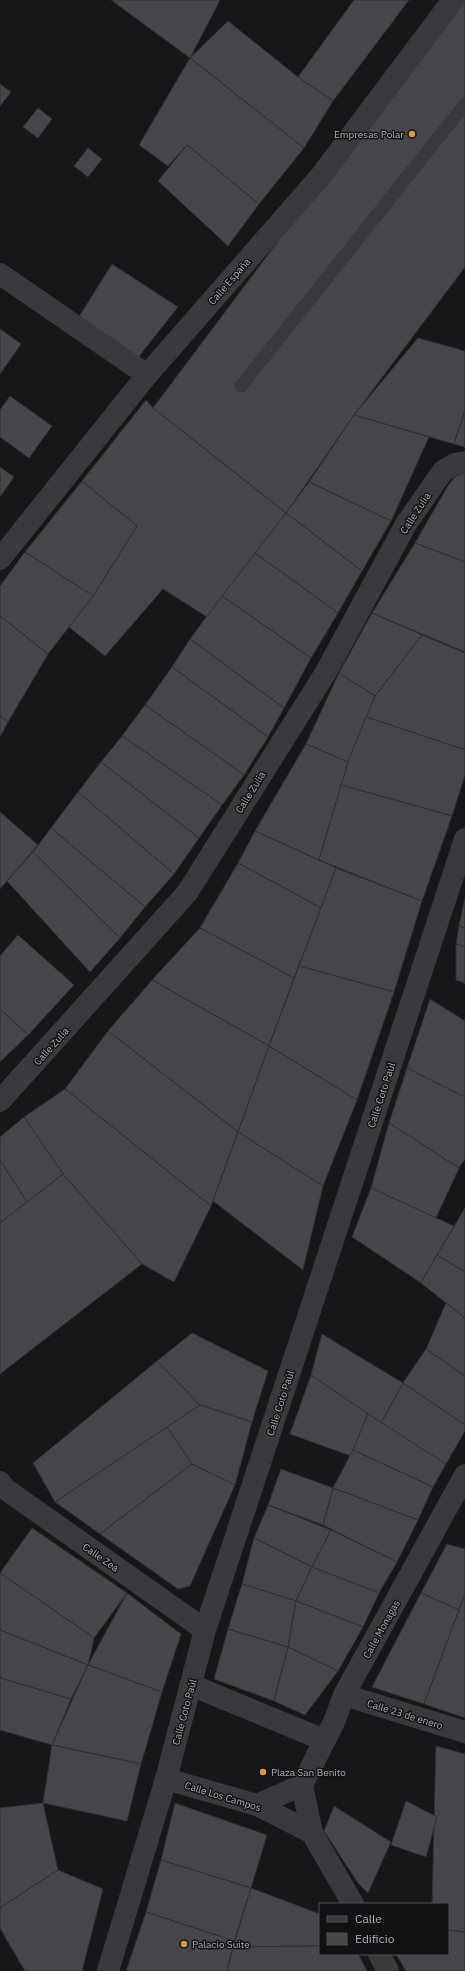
<svg xmlns="http://www.w3.org/2000/svg" width="465" height="1971" viewBox="0 0 465 1971" font-family="'IBM Plex Sans',sans-serif">
<style>
.building{fill:#46474b;stroke:#313134}
.lines{fill:none;stroke-linecap:round;stroke-linejoin:round}
.service{stroke:#383a3d;stroke-width:13}
.minor{stroke:#383a3d;stroke-width:22}
.poi-dot{fill:#dd974a;stroke:#121213;stroke-width:1.5}
.labels{text-anchor:middle;stroke-width:3;stroke-linejoin:round;paint-order:stroke}
.poi-label{font-size:10px;fill:#aab0b7;stroke:#121213;text-anchor:start}
.street-label{font-size:10px;fill:#aab0b7;stroke:#121213}
</style>
<rect width="100%" height="100%" fill="#171718"/>
<g class="building">
<path d="M111 0H220L190 58Z"/>
<path d="M354 0H409L333 101 298 77Z"/>
<path d="M459 0H465V267L354 415 286 513 153 408Z"/>
<path d="M228 21 298 77 333 101 304 148 190 58Z"/>
<path d="M190 58 304 148 259 204 187 145 168 166 139 145Z"/>
<path d="M0 84 11 92 0 106Z"/>
<path d="M38 108 52 119 38 138 23 127Z"/>
<path d="M187 145 259 204 228 246 158 181Z"/>
<path d="M88 148 102 159 88 177 74 166Z"/>
<path d="M112 264 178 307 136 360 75 323Z"/>
<path d="M0 329 21 344 0 374Z"/>
<path d="M418 338 465 351V410L454 444 354 415Z"/>
<path d="M10 396 52 426 29 458 0 437V410Z"/>
<path d="M146 400 153 408 286 513 207 617 163 589 105 656 69 627 93 596 137 526 82 481Z"/>
<path d="M465 410V447L454 444Z"/>
<path d="M354 415 429 437 391 521 309 482Z"/>
<path d="M0 467 14 477 0 497Z"/>
<path d="M465 473V562L415 543 449 484 456 476Z"/>
<path d="M82 481 137 526 93 596 25 552Z"/>
<path d="M309 482 391 521 362 571 286 513Z"/>
<path d="M286 513 362 571 338 613 255 553Z"/>
<path d="M415 543 465 562V652L372 613Z"/>
<path d="M25 552 93 596 48 654 0 616V586Z"/>
<path d="M255 553 338 613 311 658 222 596Z"/>
<path d="M222 596 311 658 284 708 190 639Z"/>
<path d="M372 613 422 635 375 696 339 673Z"/>
<path d="M0 616 48 654 8 722 0 716Z"/>
<path d="M422 635 465 653V750L366 717 375 696Z"/>
<path d="M190 639 284 708 268 737 172 667Z"/>
<path d="M172 667 268 737 244 775 145 705Z"/>
<path d="M339 673 375 696 348 762 306 744Z"/>
<path d="M145 705 244 775 222 805 122 736Z"/>
<path d="M0 716 8 722 0 737Z"/>
<path d="M366 717 465 750V775L452 816 341 785 348 762Z"/>
<path d="M122 736 222 805 199 838 101 762Z"/>
<path d="M306 744 348 762 319 860 255 831Z"/>
<path d="M101 762 199 838 174 874 78 792Z"/>
<path d="M341 785 452 816 422 901 319 860Z"/>
<path d="M78 792 174 874 145 907 51 828Z"/>
<path d="M0 812 38 845 0 889Z"/>
<path d="M51 828 145 907 120 938 33 852Z"/>
<path d="M255 831 336 868 321 908 238 863Z"/>
<path d="M33 852 120 938 90 972 7 881Z"/>
<path d="M238 863 321 908 294 978 200 928Z"/>
<path d="M336 868 422 901 394 992 299 966Z"/>
<path d="M465 898V928L459 926Z"/>
<path d="M459 926 465 928V947L456 944Z"/>
<path d="M200 928 294 978 269 1046 152 980Z"/>
<path d="M18 935 74 985 28 1035 0 1009V956Z"/>
<path d="M456 944 465 947V983L456 980Z"/>
<path d="M299 966 394 992 357 1100 269 1046Z"/>
<path d="M152 980 269 1046 238 1132 108 1031Z"/>
<path d="M430 999 465 1021V1097L407 1068Z"/>
<path d="M0 1009 28 1035 0 1062Z"/>
<path d="M108 1031 238 1132 211 1206 65 1089Z"/>
<path d="M269 1046 357 1100 323 1186 238 1132Z"/>
<path d="M407 1068 465 1097V1159L459 1168 389 1123Z"/>
<path d="M65 1089 211 1206 174 1282 142 1264 63 1174 24 1117Z"/>
<path d="M24 1117 63 1174 27 1202 0 1160V1137Z"/>
<path d="M389 1123 459 1168 436 1218 371 1188Z"/>
<path d="M238 1132 323 1186 303 1270 213 1201Z"/>
<path d="M0 1160 27 1202 0 1223Z"/>
<path d="M63 1174 142 1264 0 1374V1223Z"/>
<path d="M371 1188 454 1226 421 1283 352 1237Z"/>
<path d="M465 1208V1272L437 1255Z"/>
<path d="M437 1255 465 1272V1318L421 1283Z"/>
<path d="M446 1303 465 1318V1376L426 1349Z"/>
<path d="M192 1333 268 1371 252 1422 200 1405 157 1361Z"/>
<path d="M322 1334 403 1383 381 1423 311 1375Z"/>
<path d="M426 1349 465 1376V1425L403 1383Z"/>
<path d="M157 1361 200 1405 55 1502 33 1463Z"/>
<path d="M311 1375 368 1414 351 1456 290 1434Z"/>
<path d="M403 1383 465 1425V1431L446 1464 381 1423Z"/>
<path d="M200 1405 252 1422 235 1485 192 1464 167 1427Z"/>
<path d="M368 1414 446 1464 433 1487 353 1450Z"/>
<path d="M167 1427 192 1464 100 1534 55 1502Z"/>
<path d="M353 1450 433 1487 418 1520 333 1488Z"/>
<path d="M192 1464 235 1485 190 1586 178 1589 100 1534Z"/>
<path d="M281 1469 333 1488 323 1525 268 1505Z"/>
<path d="M333 1488 418 1520 397 1562 323 1525Z"/>
<path d="M268 1505 331 1530 312 1567 254 1538Z"/>
<path d="M32 1528 127 1593 94 1638 0 1573Z"/>
<path d="M331 1530 397 1562 379 1593 312 1567Z"/>
<path d="M254 1538 312 1567 296 1601 242 1584Z"/>
<path d="M447 1544 465 1549V1594L459 1610 421 1593Z"/>
<path d="M312 1567 379 1593 363 1627 296 1601Z"/>
<path d="M0 1573 94 1638 88 1665 0 1630Z"/>
<path d="M242 1584 296 1601 288 1647 228 1629Z"/>
<path d="M127 1593 181 1634 162 1692 88 1665Z"/>
<path d="M421 1593 459 1610 424 1704 372 1687Z"/>
<path d="M465 1594V1718L424 1704Z"/>
<path d="M296 1601 363 1627 338 1671 288 1647Z"/>
<path d="M228 1629 288 1647 274 1701 214 1679Z"/>
<path d="M0 1630 88 1665 71 1699 0 1678Z"/>
<path d="M288 1647 338 1671 305 1715 274 1701Z"/>
<path d="M88 1665 162 1692 141 1764 52 1745Z"/>
<path d="M0 1678 71 1699 52 1745 0 1730Z"/>
<path d="M52 1745 141 1764 127 1821 43 1803Z"/>
<path d="M436 1746 465 1754V1932L448 1930V1904H432Z"/>
<path d="M406 1801 437 1817 426 1857 391 1845Z"/>
<path d="M43 1803 58 1870 0 1908V1808Z"/>
<path d="M175 1803 267 1835 251 1888 161 1860Z"/>
<path d="M334 1806 391 1842 368 1893 358 1883 324 1831Z"/>
<path d="M161 1860 251 1888 234 1941 146 1912Z"/>
<path d="M58 1870 103 1889 82 1971H25L0 1928V1908Z"/>
<path d="M251 1888 320 1914V1946L233 1947Z"/>
<path d="M146 1912 234 1941 227 1971H126Z"/>
<path d="M448 1930 465 1932V1971H406L396 1954H448Z"/>
<path d="M320 1946V1954H358L367 1971H227L233 1947Z"/>
</g>
<g class="lines">
<path class="service" d="M241 386 465 104"/>
<g class="minor">
<path d="M0 274 147 375"/>
<path d="M0 559 147 375 320 177 453 0"/>
<path d="M0 1101 187 893 326 672 406 524 443 471 455 464 465 462"/>
<path d="M0 1482 4 1488 205 1630"/>
<path d="M191 1685 324 1740"/>
<path d="M344 1695 465 1732"/>
<path d="M166 1779 257 1805 312 1833 353 1904"/>
<path d="M302 1785 334 1722 344 1695 465 1475"/>
<path d="M257 1805 302 1785 312 1833"/>
<path d="M379 1954 388 1971"/>
<path d="M108 1971 166 1779 205 1630 465 839"/>
</g>
</g>
<g class="poi-dot">
<circle cx="412" cy="134" r="4"/>
<circle cx="263" cy="1772" r="4"/>
<circle cx="184" cy="1944" r="4"/>
</g>
<g class="labels">
<g class="poi-label">
<text x="404" y="138" text-anchor="end">Empresas Polar</text>
<text x="271" y="1776">Plaza San Benito</text>
<text x="192" y="1948">Palacio Suite</text>
</g>
<g class="street-label">
<text transform="translate(229 281) rotate(-49)" y="4">Calle España</text>
<text transform="translate(415 513) rotate(-57)" y="4">Calle Zulia</text>
<text transform="translate(250 792) rotate(-58)" y="4">Calle Zulia</text>
<text transform="translate(51 1046) rotate(-48)" y="4">Calle Zulia</text>
<text transform="translate(381 1095) rotate(-72)" y="4">Calle Coto Paúl</text>
<text transform="translate(280 1403) rotate(-72)" y="4">Calle Coto Paúl</text>
<text transform="translate(101 1557) rotate(35)" y="4">Calle Zea</text>
<text transform="translate(381 1629) rotate(-61)" y="4">Calle Monagas</text>
<text transform="translate(184 1712) rotate(-75)" y="4">Calle Coto Paúl</text>
<text transform="translate(405 1714) rotate(17)" y="4">Calle 23 de enero</text>
<text transform="translate(223 1796) rotate(17)" y="4">Calle Los Campos</text>
</g>
</g>
<rect x="319" y="1903" width="130" height="52" fill="#121213" stroke="#4f5155"/>
<rect x="327" y="1916" width="20" height="6" fill="#383a3d" stroke="#4f5155"/>
<text x="355" y="1923" font-size="12" fill="#aab0b7">Calle</text>
<rect x="327" y="1933" width="20" height="12" fill="#46474b" stroke="#4f5155"/>
<text x="355" y="1943" font-size="12" fill="#aab0b7">Edificio</text>
</svg>
